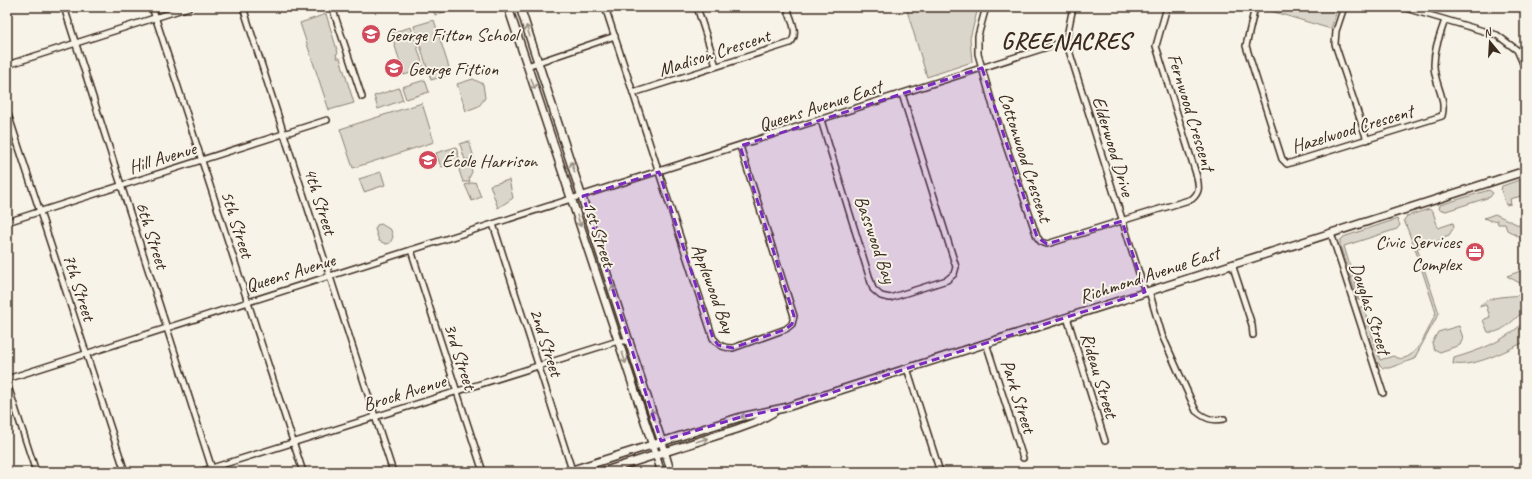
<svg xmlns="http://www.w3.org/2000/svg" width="1532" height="479" viewBox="0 0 1532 479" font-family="Caveat,sans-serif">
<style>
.green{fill:#dbd6cb;stroke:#8b8074}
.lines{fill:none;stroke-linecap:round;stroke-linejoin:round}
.minor-casing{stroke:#3b2a1e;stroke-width:8}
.tertiary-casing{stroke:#3b2a1e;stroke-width:9}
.secondary-casing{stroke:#3b2a1e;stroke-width:10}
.minor{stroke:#f7f3e8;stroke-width:5}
.tertiary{stroke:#f7f3e8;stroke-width:6}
.secondary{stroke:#f7f3e8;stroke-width:7}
.oneway{stroke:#998e83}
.marked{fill:#7b2cbf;fill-opacity:0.2;stroke:#7b2cbf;stroke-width:3;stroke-dasharray:8 5;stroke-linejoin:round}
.labels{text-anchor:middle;stroke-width:4;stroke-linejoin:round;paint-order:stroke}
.poi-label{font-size:19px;fill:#3b2a1e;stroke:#f7f3e8;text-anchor:start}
.street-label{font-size:19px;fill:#3b2a1e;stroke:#f7f3e8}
.district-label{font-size:23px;font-weight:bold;letter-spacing:1px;fill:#3b2a1e;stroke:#f7f3e8}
</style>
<rect width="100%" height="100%" fill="#f7f3e8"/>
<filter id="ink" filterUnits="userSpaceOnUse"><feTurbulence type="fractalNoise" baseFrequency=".025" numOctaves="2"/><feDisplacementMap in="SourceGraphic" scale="8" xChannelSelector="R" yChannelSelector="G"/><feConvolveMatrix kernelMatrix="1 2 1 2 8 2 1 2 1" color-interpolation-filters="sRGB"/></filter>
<g filter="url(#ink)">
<g class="green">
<path d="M432 7H459L435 15Z"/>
<path d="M906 7 978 8 970 38 972 62 927 77Z"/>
<path d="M1264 7H1338L1331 29 1264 9Z"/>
<path d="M326 14 338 53 336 54 337 58H340L354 103 329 110 300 23Z"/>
<path d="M434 20 451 74 431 80 414 26Z"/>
<path d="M411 27 424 69 404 75 391 33Z"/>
<path d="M473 79 483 84 485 98 479 106 466 111 457 84Z"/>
<path d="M425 80 429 92 406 99 402 87Z"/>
<path d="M399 88 403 100 378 109 374 96Z"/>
<path d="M422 103 434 142 353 168 340 129Z"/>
<path d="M469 141 474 158 465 160 460 144Z"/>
<path d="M456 147 460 161 441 167 436 153Z"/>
<path d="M470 165 472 172 469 178 470 182H463L459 170 461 167Z"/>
<path d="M381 172 385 185 364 192 359 179Z"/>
<path d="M1525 178V195L1510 199 1511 204 1506 205 1501 190 1502 186Z"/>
<path d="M509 180 513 198 498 208 490 185Z"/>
<path d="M475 182 481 197 472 201 465 185Z"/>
<path d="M1489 190 1493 193 1490 197 1446 211 1439 209 1440 205Z"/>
<path d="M1429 209 1433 212 1438 228 1453 223 1454 227 1449 235 1441 238V240L1417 248 1439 313 1414 359 1389 368H1383L1377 362 1359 308 1363 306 1380 360 1393 356C1414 369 1429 327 1436 313L1415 249 1404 220 1407 216Z"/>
<path d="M1495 214 1525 228V240L1507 230 1505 224H1498L1497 220 1491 221 1484 218Z"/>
<path d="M1397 219 1400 225 1397 229 1344 246 1360 300H1358L1340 246V240L1346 236Z"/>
<path d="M381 224 391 230 393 237 390 243 386 244 379 241 375 229 377 225Z"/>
<path d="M1525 270V286L1507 276 1523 270Z"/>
<path d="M1520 295 1525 299V309L1523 312C1514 319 1501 335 1488 332L1483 320 1490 317 1486 305 1479 307C1486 296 1506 297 1520 295Z"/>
<path d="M1525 321V342C1504 351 1477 367 1453 364L1454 358C1481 350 1505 341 1525 321Z"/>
<path d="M1459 326 1463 338 1460 345 1440 352 1434 349 1432 343 1438 332Z"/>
</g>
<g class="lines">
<defs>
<g id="minor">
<path d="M64 7 213 472"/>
<path d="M152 7 303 472"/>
<path d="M243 7 393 472"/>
<path d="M332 7 362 97"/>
<path d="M605 7 713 338C719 346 724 348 733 348L786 329 792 324 794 316 740 146"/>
<path d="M697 7 716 66"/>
<path d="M986 7 978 36V54L994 110 1037 237 1041 242 1047 244 1192 199C1200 192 1199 187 1197 177L1156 46 1167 7"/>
<path d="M1073 7 1066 41 1145 292"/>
<path d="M1255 7 1246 46 1282 159 1287 164 1442 116C1447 98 1434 84 1434 65 1434 49 1440 35 1445 20"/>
<path d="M1344 7 1336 31 1335 44 1367 140"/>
<path d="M1402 7 1497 35 1517 50 1525 68"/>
<path d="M7 65 189 7"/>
<path d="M527 66 615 36"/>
<path d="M633 93 790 43C800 34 790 18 787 7"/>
<path d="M7 111 125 472"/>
<path d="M821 120 873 289 881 296 890 298 947 280 954 274 956 267 902 94"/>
<path d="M7 222 327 120"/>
<path d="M493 224 572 470"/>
<path d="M1331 233 1383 393"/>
<path d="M411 250 483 472"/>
<path d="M1232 264 1252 325 1253 335"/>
<path d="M1149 291 1162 335 1196 411C1206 419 1212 421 1224 419"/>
<path d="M1067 317 1105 441"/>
<path d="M986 343 1023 458"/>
<path d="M907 368 940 472"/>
<path d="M7 379 1066 41"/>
<path d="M7 383 36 472"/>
<path d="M199 472 618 341H630"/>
</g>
<g id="tertiary">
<path d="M665 452 671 472"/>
<path d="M656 455 661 472"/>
</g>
<g id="secondary">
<path d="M508 7 656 455"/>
<path d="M520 7 665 452"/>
<path d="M566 472 741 417 784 408 1525 171"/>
<path d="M602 472 737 429 756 422 774 412"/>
</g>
</defs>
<use href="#minor" class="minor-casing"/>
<use href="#tertiary" class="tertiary-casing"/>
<use href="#secondary" class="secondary-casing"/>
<use href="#minor" class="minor"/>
<use href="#tertiary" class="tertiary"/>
<use href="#secondary" class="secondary"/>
</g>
<defs><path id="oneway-shaft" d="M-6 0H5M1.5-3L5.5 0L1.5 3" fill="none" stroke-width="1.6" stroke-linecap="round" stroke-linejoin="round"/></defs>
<g class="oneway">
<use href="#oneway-shaft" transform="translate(528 31) rotate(-108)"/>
<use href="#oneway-shaft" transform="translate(533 84) rotate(71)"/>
<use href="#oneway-shaft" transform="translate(573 167) rotate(-108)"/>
<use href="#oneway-shaft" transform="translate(579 221) rotate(72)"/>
<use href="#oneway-shaft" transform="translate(614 291) rotate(-108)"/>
<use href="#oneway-shaft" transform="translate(624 358) rotate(72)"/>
<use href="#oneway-shaft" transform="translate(653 415) rotate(-107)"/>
<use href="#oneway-shaft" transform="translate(746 416) rotate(166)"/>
<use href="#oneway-shaft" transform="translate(702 440) rotate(-18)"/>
</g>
</g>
<path class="marked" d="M982 68 1037 237 1047 244 1122 221 1145 292 784 408 741 417 661 441 583 196 659 172 713 338 718 345 733 348 786 329 792 324 794 316 740 146Z"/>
<defs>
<symbol id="school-disc" viewBox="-11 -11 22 22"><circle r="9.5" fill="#d1495b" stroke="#f7f3e8"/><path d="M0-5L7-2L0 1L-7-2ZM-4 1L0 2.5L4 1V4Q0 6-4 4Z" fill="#fff"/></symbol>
<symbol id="office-disc" viewBox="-11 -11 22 22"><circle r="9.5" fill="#d1495b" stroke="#f7f3e8"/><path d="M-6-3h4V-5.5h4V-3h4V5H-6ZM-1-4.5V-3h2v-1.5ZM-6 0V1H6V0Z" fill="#fff"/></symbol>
</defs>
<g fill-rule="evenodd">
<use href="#school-disc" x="360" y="23" width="22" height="22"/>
<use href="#school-disc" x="383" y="57" width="22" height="22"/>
<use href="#school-disc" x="417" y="149" width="22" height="22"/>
<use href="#office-disc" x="1464" y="241" width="22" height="22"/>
</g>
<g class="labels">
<g class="poi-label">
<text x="385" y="41">George Fitton School</text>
<text x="408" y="75">George Fittion</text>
<text x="442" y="167">École Harrison</text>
<text x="1461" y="248" text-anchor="end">Civic Services<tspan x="1461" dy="22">Complex</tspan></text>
</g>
<g class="street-label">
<text transform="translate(714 52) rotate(-18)" y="7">Madison Crescent</text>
<text transform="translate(820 105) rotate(-18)" y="7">Queens Avenue East</text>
<text transform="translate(1192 112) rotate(73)" y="7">Fernwood Crescent</text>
<text transform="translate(1352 128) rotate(-17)" y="7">Hazelwood Crescent</text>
<text transform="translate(1114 146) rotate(73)" y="7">Elderwood Drive</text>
<text transform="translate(162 157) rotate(-17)" y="7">Hill Avenue</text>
<text transform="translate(1026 157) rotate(72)" y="7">Cottonwood Crescent</text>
<text transform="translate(321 201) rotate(72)" y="7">4th Street</text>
<text transform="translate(238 224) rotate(72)" y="7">5th Street</text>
<text transform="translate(600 234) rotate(72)" y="7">1st Street</text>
<text transform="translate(153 235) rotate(72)" y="7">6th Street</text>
<text transform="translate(876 239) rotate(71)" y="7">Basswood Bay</text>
<text transform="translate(290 272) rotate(-17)" y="7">Queens Avenue</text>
<text transform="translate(1149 274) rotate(-18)" y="7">Richmond Avenue East</text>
<text transform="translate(80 287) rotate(72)" y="7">7th Street</text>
<text transform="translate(714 288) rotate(70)" y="7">Applewood Bay</text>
<text transform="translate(1371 308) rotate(72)" y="7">Douglas Street</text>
<text transform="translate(547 342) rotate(72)" y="7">2nd Street</text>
<text transform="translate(461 356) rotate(72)" y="7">3rd Street</text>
<text transform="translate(1100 375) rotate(73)" y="7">Rideau Street</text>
<text transform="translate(404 392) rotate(-17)" y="7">Brock Avenue</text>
<text transform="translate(1019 396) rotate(72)" y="7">Park Street</text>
</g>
<g class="district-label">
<text x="1066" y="49">GREENACRES</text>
</g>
</g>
<rect width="1532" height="479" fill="none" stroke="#f7f3e8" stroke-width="24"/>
<rect x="12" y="12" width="1508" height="455" fill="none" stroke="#3b2a1e" stroke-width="1.5" filter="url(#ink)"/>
<g transform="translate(1490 42) rotate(342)" stroke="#f7f3e8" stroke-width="3" paint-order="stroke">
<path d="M0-3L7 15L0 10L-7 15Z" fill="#3b2a1e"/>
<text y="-6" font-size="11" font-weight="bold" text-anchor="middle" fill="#3b2a1e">N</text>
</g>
</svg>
